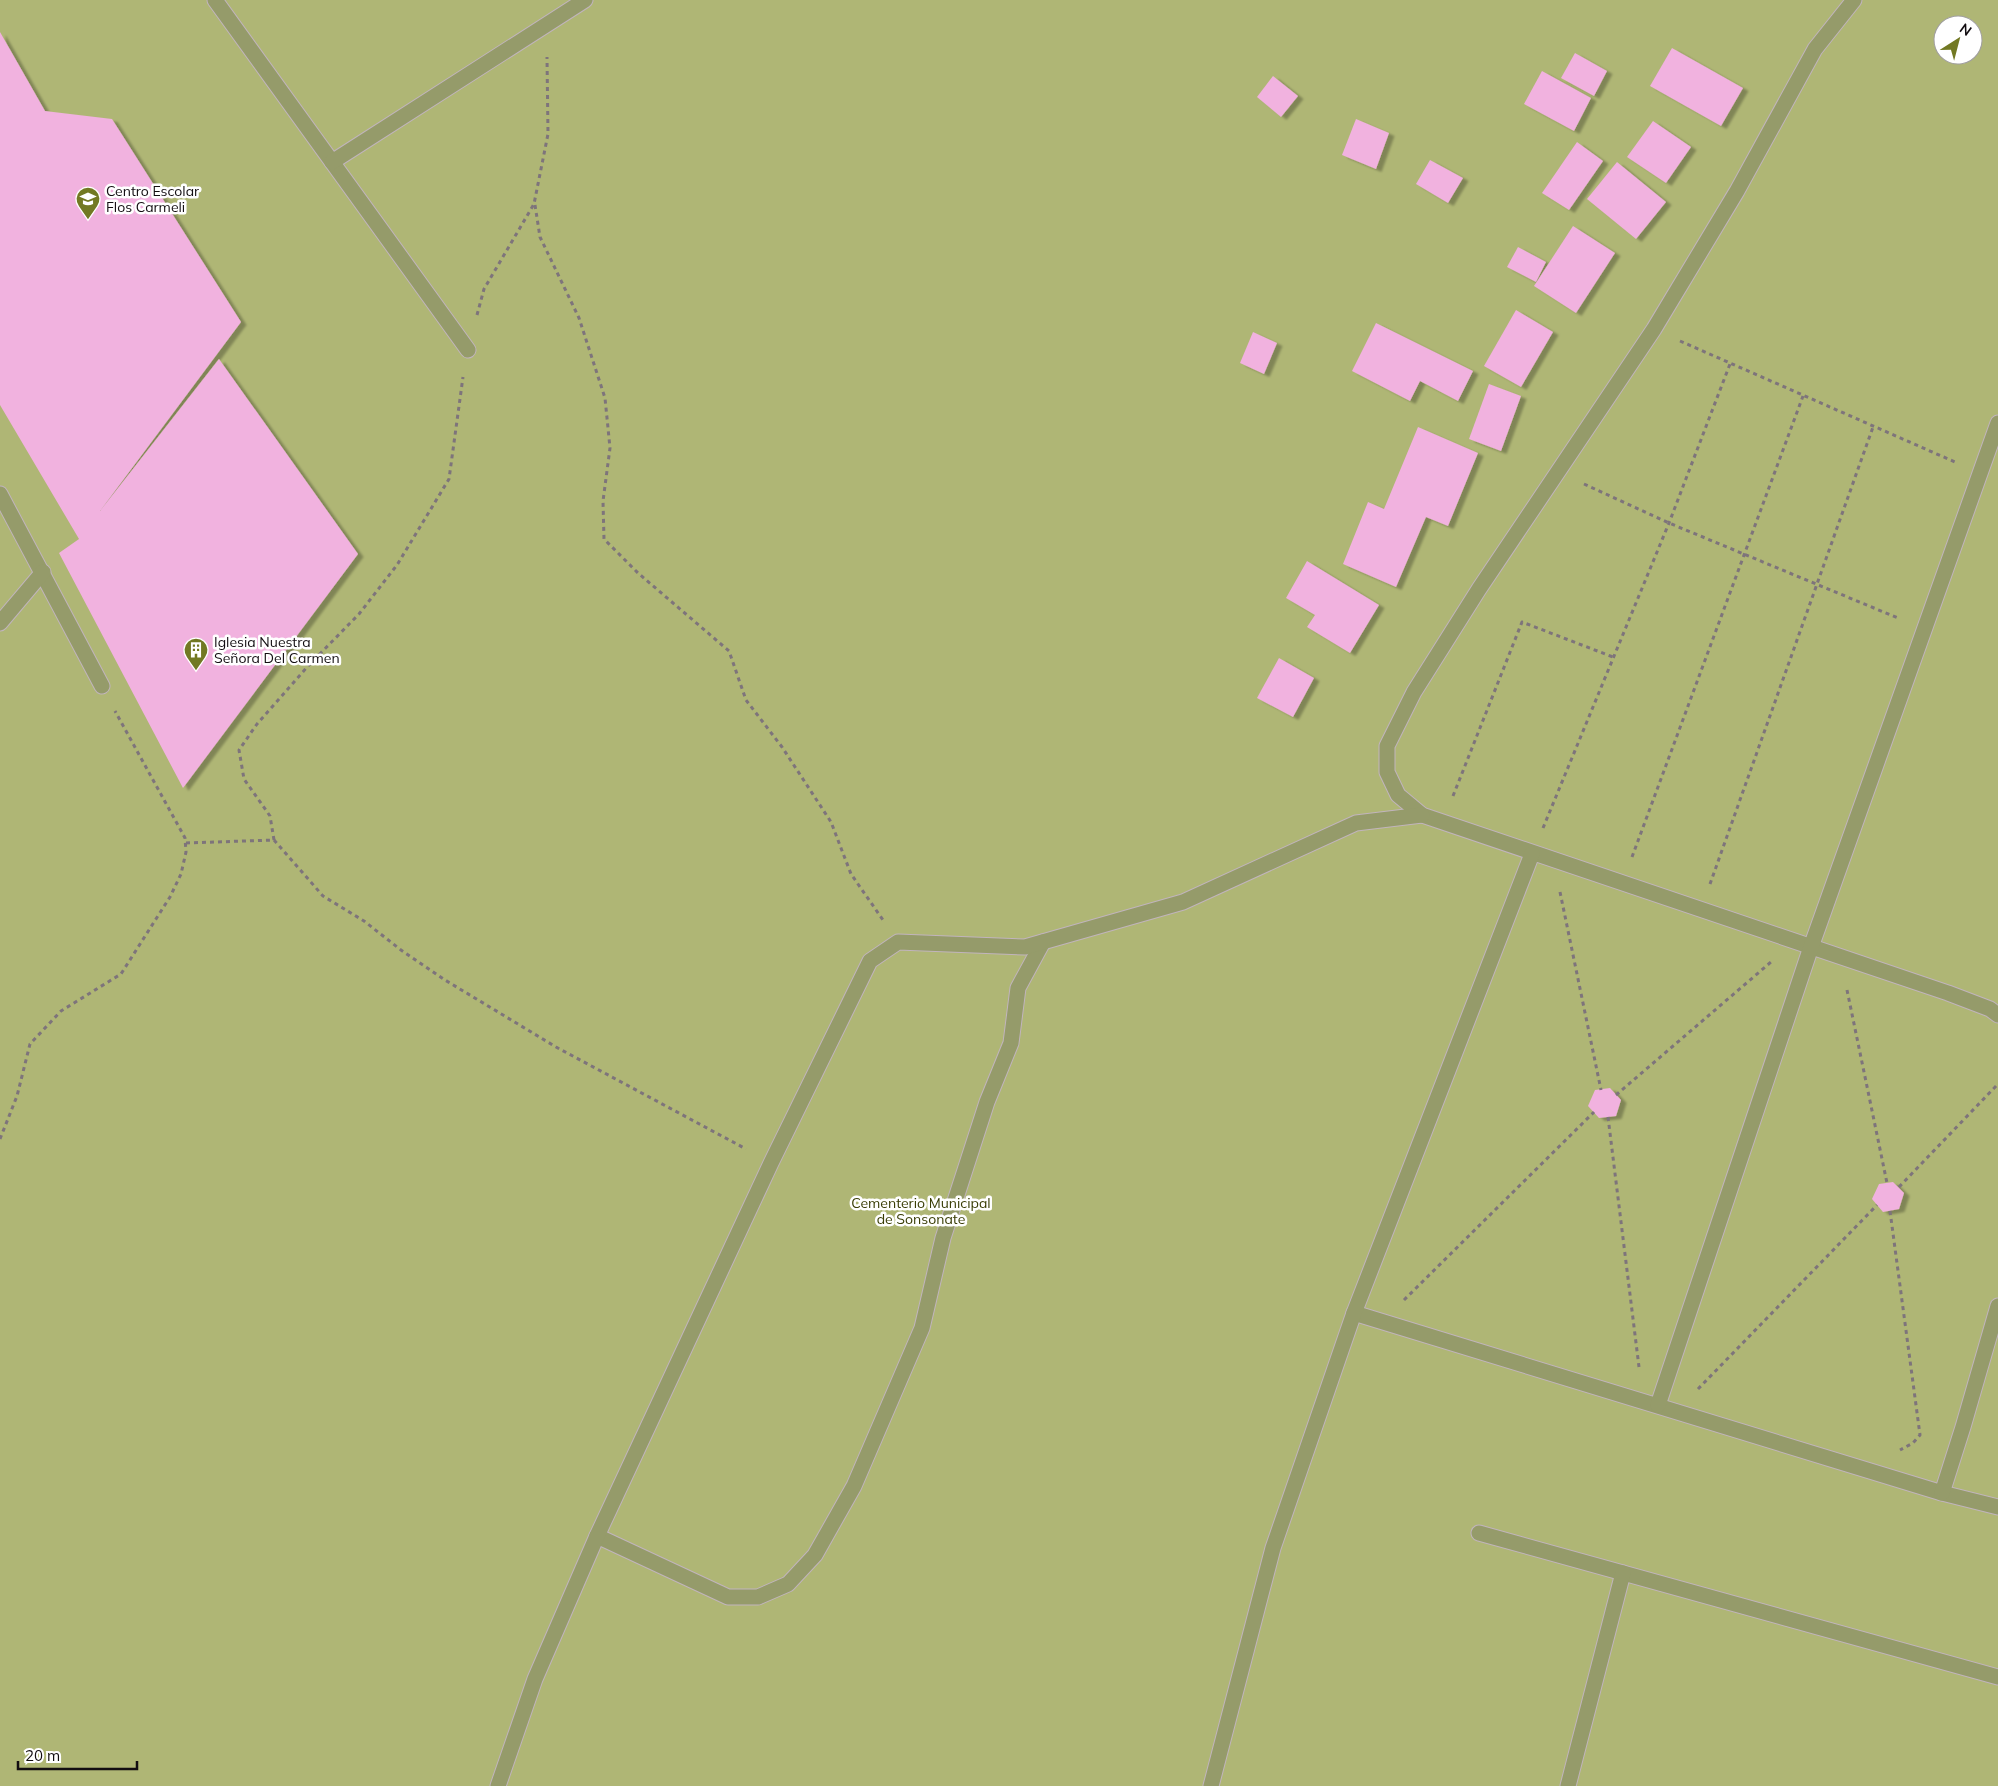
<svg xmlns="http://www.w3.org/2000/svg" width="1998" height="1786" viewBox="0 0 1998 1786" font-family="Mulish,sans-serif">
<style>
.green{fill:#afb675;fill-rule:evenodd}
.building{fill:#f1b2df;filter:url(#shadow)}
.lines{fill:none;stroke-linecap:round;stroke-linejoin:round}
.minor-casing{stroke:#c1b4bd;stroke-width:17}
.path{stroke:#7e747b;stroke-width:3;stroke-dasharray:4 4;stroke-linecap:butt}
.minor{stroke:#959b6a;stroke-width:15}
.labels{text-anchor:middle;stroke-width:5;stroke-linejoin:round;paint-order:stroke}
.poi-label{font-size:14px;fill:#120d11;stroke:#fff;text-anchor:start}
.park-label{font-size:14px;fill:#393d05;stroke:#fff}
</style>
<defs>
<filter id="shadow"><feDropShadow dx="5.5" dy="3" stdDeviation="1" flood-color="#0004"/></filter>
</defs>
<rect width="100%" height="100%" fill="#e8d9e3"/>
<path class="green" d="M0 0H1998V1786H0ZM1943 25H1973V55H1943Z"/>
<g class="building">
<path d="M0 32 45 111 112 119 241 322 100 511 219 359 358 554 183 788 59 553 79 539 0 405Z"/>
<path d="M1672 48 1743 88 1721 126 1650 86Z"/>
<path d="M1575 53 1607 71 1594 96 1561 78Z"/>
<path d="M1542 71 1591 98 1574 131 1524 104Z"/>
<path d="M1273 76 1298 96 1281 117 1257 97Z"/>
<path d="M1356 119 1389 133 1376 169 1342 155Z"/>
<path d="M1653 121 1691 147 1666 183 1627 157Z"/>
<path d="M1577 142 1603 161 1569 210 1542 193Z"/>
<path d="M1430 160 1463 178 1448 203 1416 184Z"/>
<path d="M1617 162 1666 202 1636 239 1587 199Z"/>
<path d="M1573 226 1615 253 1576 313 1534 286Z"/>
<path d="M1518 247 1546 262 1536 282 1507 267Z"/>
<path d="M1516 310 1553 332 1521 387 1484 366Z"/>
<path d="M1376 323 1473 371 1458 401 1420 381 1410 401 1352 371Z"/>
<path d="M1253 332 1277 343 1264 374 1240 363Z"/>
<path d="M1489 384 1521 396 1501 451 1469 439Z"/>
<path d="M1418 427 1478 453 1448 526 1426 517 1396 587 1343 564 1368 502 1384 509Z"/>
<path d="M1307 561 1379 605 1350 653 1307 627 1315 615 1286 598Z"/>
<path d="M1279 658 1314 678 1293 717 1257 698Z"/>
<path d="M1610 1088 1621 1100 1616 1116 1599 1118 1588 1106 1595 1090Z"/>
<path d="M1893 1182 1904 1193 1899 1209 1883 1212 1872 1199 1879 1184Z"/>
</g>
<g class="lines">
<defs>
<g id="minor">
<path d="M215 0 468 350"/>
<path d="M1854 0 1815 49 1737 191 1654 329 1479 589 1414 692 1387 746V772L1398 795 1422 815 1948 993 1990 1009 1998 1015"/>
<path d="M332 162 585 0"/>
<path d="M0 494 102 686"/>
<path d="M0 623 43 572"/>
<path d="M1354 1313 1942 1493 1998 1507"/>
<path d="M1658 1405 1811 947 1998 423"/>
<path d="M1942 1493 1963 1427 1998 1306"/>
<path d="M1479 1533 1998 1677"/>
<path d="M597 1536 728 1597H758L788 1584 815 1555 854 1486 922 1328 943 1238 987 1102 1011 1043 1018 988 1043 942"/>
<path d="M498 1786 535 1679 597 1536 771 1163 870 961 898 942 1025 947 1183 902 1356 823 1422 815"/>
<path d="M1211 1786 1273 1548 1354 1313 1532 854"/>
<path d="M1568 1786 1623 1573"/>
</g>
</defs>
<use href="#minor" class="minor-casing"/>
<g class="path">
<path d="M535 205 540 237 579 318 605 398 610 448 603 501 604 539 638 573 729 651 746 700 782 747 831 822 851 874 883 920"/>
<path d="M477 315 484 289 534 204 548 134 547 57"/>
<path d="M1680 341 1955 462"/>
<path d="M1584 484 1669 523 1898 618"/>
<path d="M1453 796 1522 622 1613 657"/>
<path d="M1543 828 1669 523 1730 364"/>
<path d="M274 840 270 816 244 779 239 750 257 724 308 666 359 614 397 565 449 479 463 377"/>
<path d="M186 843 274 840 323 896 364 921 401 950 445 980 556 1047 746 1149"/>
<path d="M1632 857 1803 396"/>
<path d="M1710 884 1873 427"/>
<path d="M1560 892 1601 1090"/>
<path d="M1847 990 1887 1183"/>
<path d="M1616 1095 1771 962"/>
<path d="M1608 1117 1639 1367"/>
<path d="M0 1139 17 1096 30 1044 61 1011 121 974 170 897 181 874 186 852 185 838 115 711"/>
<path d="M1899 1187 1998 1084"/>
<path d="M1890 1211 1920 1435 1913 1443 1900 1450"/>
<path d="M1404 1300 1594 1112"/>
<path d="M1698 1389 1877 1205"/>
</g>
<use href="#minor" class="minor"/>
</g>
<defs>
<symbol id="school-pin" viewBox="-11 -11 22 30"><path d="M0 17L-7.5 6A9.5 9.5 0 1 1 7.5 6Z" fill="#727923" stroke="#fff"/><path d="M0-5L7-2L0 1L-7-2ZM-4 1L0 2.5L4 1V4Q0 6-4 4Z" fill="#fff"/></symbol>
<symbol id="building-pin" viewBox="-11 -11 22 30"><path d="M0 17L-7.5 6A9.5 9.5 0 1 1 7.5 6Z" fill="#727923" stroke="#fff"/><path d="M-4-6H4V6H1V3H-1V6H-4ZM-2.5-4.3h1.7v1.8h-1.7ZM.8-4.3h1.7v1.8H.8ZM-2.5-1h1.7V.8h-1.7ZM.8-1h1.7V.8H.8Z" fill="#fff"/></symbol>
</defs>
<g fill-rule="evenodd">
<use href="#school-pin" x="74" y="185" width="28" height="38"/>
<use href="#building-pin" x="182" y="636" width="28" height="38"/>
</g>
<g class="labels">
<g class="poi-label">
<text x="106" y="196">Centro Escolar<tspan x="106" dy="16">Flos Carmeli</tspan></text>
<text x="214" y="647">Iglesia Nuestra<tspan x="214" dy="16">Señora Del Carmen</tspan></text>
</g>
<g class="park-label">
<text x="921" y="1208">Cementerio Municipal<tspan x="921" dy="16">de Sonsonate</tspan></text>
</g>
</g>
<g transform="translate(1958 40) rotate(36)"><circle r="24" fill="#ffffff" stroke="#a09ea0"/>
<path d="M0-4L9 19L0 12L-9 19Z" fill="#727923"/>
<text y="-8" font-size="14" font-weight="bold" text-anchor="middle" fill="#120d11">N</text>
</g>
<path d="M18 1761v8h119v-8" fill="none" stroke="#120d11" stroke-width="2.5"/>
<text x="25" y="1761" font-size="15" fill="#120d11" stroke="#ffffff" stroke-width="4" paint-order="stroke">20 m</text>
</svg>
